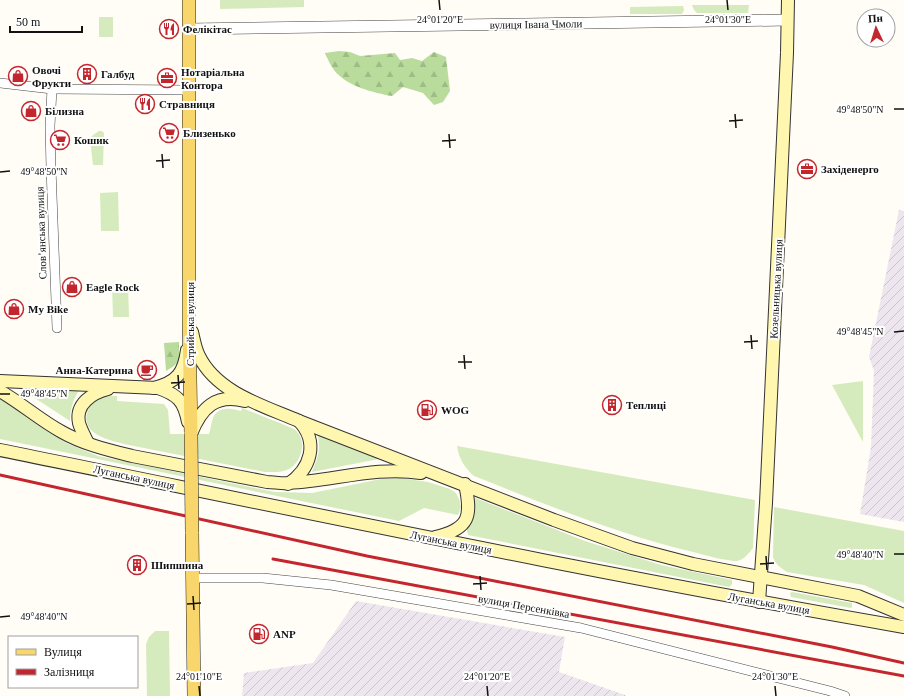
<svg xmlns="http://www.w3.org/2000/svg" width="904" height="696" viewBox="0 0 904 696" font-family="Georgia,serif">
<style>
.industrial{fill:url(#industrial-furrows)}
.grass{fill:#d5ebbd}
.forest{fill:url(#forest-firs)}
.lines{fill:none;stroke-linecap:round;stroke-linejoin:round}
.minor-casing{stroke:#444;stroke-width:10}
.tertiary-casing{stroke:#444;stroke-width:12}
.secondary-casing{stroke:#333;stroke-width:14}
.primary-casing{stroke:#222;stroke-width:14}
.minor{stroke:#fff;stroke-width:9}
.tertiary{stroke:#fff;stroke-width:11}
.secondary{stroke:#fff6b0;stroke-width:12}
.primary{stroke:#f9d66b;stroke-width:13}
.rail{stroke:#c4262e;stroke-width:3}
.primary-bridge-casing{stroke:#222;stroke-width:14;stroke-linecap:butt}
.primary-bridge{stroke:#f9d66b;stroke-width:13}
.ticks{fill:none;stroke:#111;stroke-width:1.5}
.labels{text-anchor:middle;stroke-width:4;stroke-linejoin:round;paint-order:stroke}
.street-label{font-size:11px;fill:#111;stroke:#fff}
.poi-label{font-size:11px;font-weight:bold;fill:#111;stroke:#fff;text-anchor:start}
.ticks-label{font-size:10px;text-anchor:middle;fill:#111;stroke:#fff;stroke-width:4;stroke-linejoin:round;paint-order:stroke}
</style>
<defs>
<pattern id="industrial-furrows" width="10" height="10" patternUnits="userSpaceOnUse"><rect width="10" height="10" fill="#eee6ef"/><path d="M-1 1l2-2M0 10L10 0M9 11l2-2" fill="none" stroke="#cbc4cc"/></pattern>
<pattern id="forest-firs" width="22" height="20" patternUnits="userSpaceOnUse"><rect width="22" height="20" fill="#b9dc9c"/><path d="M5 1l3.5 6h-7zM16 11l3.5 6h-7z" fill="#9ebc85"/></pattern>
</defs>
<rect width="100%" height="100%" fill="#fffdf5"/>
<g class="industrial">
<path d="M899 210 904 211V522L860 514 871 447 874 371 869 357Z"/>
<path d="M356 601 565 637 559 672 625 695 626 696H242L244 673 313 663Z"/>
</g>
<g class="grass">
<path d="M220 0H304V7L220 9Z"/>
<path d="M692 5H749L748 13H697L694 10Z"/>
<path d="M683 6 684 10 682 14H630V7Z"/>
<rect x="99" y="17" width="14" height="20"/>
<path d="M99 131H102L104 133 103 165H93L90 139 93 135Z"/>
<path d="M118 192 119 231H101L100 193Z"/>
<path d="M112 285H128L129 317H113Z"/>
<path d="M863 381V442L832 385Z"/>
<path d="M18 387 79 390C73 400 70 409 70 421Z"/>
<path d="M117 396V401L164 404 168 410 170 434H209C211 429 211 423 213 418 218 406 231 408 241 411L242 408C255 413 267 418 280 423 284 425 290 427 294 429 308 439 302 462 289 469 282 473 273 472 265 472L124 444C113 441 100 438 92 431 80 420 89 402 101 397 106 396 112 396 117 396Z"/>
<path d="M0 397 66 443 98 456 275 492 312 493 381 479 400 478 428 482 450 489 456 493 459 499 461 507 458 515 424 508 399 521 0 439Z"/>
<path d="M317 431 384 458 312 472C319 455 321 450 317 431Z"/>
<path d="M457 446 755 500 753 548C749 553 744 560 737 561 725 561 701 554 689 551 615 533 545 504 474 476 464 467 459 459 457 446Z"/>
<path d="M470 496 585 541 661 565 732 580V584L729 587 468 535 466 526Z"/>
<path d="M774 507 904 531V603L864 585 787 572C781 568 775 564 773 557Z"/>
<path d="M792 592 852 603V607L851 608 791 597 790 593Z"/>
<path d="M155 631H169L170 696H147L146 644 149 637Z"/>
</g>
<g class="forest">
<path d="M339 51 350 52 360 56 395 53 400 60 412 58 422 61 434 52 446 57 450 91 443 102 434 105 423 93 403 87 392 96C374 93 346 86 334 70 330 65 328 59 325 53Z"/>
<path d="M179 342V360L174 366 166 371 164 343Z"/>
</g>
<g class="lines">
<defs>
<g id="minor">
<path d="M0 83 52 89 189 90"/>
<path d="M52 89 50 126 51 168 57 328"/>
<path d="M193 578H263L331 585 581 628 830 691 845 696"/>
</g>
<path id="tertiary" d="M189 29 787 20"/>
<g id="secondary">
<path d="M192 332C194 340 195 348 199 356 217 393 264 406 299 421L554 520 632 548 693 564 858 596 904 615"/>
<path d="M0 381 158 388C178 395 184 401 188 422"/>
<path d="M154 388C177 382 184 373 187 350"/>
<path d="M0 391C21 403 40 420 62 432 83 444 108 450 132 456L267 482C274 482 282 484 289 483 333 481 376 466 421 473"/>
<path d="M191 434C201 408 216 393 245 401"/>
<path d="M88 443C85 437 81 430 79 423 75 404 92 393 108 389"/>
<path d="M0 450C301 511 601 575 904 627"/>
<path d="M288 484C311 469 319 442 299 421"/>
<path d="M435 537C470 529 472 516 465 484"/>
<path d="M759 602 766 503 787 53 788 0"/>
</g>
<g id="primary">
<path d="M189 0V322L191 434"/>
<path d="M192 532 194 696"/>
</g>
</defs>
<use href="#minor" class="minor-casing"/>
<use href="#tertiary" class="tertiary-casing"/>
<use href="#secondary" class="secondary-casing"/>
<use href="#primary" class="primary-casing"/>
<use href="#minor" class="minor"/>
<use href="#tertiary" class="tertiary"/>
<use href="#secondary" class="secondary"/>
<use href="#primary" class="primary"/>
<g class="rail">
<path d="M0 475 367 556 832 647 904 663"/>
<path d="M273 559 904 676"/>
</g>
<defs>
<path id="primary-bridge" d="M191 434 192 532"/>
</defs>
<use href="#primary-bridge" class="primary-bridge-casing"/>
<use href="#primary-bridge" class="primary-bridge"/>
</g>
<path class="ticks" d="M439 0 440 10M727 0 728 10M894 109H904M735 114 736 128M729 121 743 120M449 134 450 148M442 141 456 140M162 154 163 168M156 161 170 160M0 172 10 171M894 332 904 331M751 335 752 349M744 342 758 341M464 355 465 369M458 362H472M178 375 179 389M171 383 185 382M0 394H10M894 554H904M766 556 767 570M760 564 774 563M480 576 481 590M473 584 487 583M193 596 194 610M187 604 201 603M0 617 10 616M199 686 200 696M487 686 488 696M775 686 776 696"/>
<defs>
<symbol id="restaurant-ring" viewBox="-11 -11 22 22"><circle r="9.5" fill="#fff" stroke="#c4262e" stroke-width="1.5"/><path d="M-5-6h1v4h1v-4h1v4h1v-4h1v5L-1.5 .5V6h-2V.5L-5-1ZM5-6V6H3V1.5H1.5Q1.5-4 5-6Z" fill="#c4262e"/></symbol>
<symbol id="building-ring" viewBox="-11 -11 22 22"><circle r="9.5" fill="#fff" stroke="#c4262e" stroke-width="1.5"/><path d="M-4-6H4V6H1V3H-1V6H-4ZM-2.5-4.3h1.7v1.8h-1.7ZM.8-4.3h1.7v1.8H.8ZM-2.5-1h1.7V.8h-1.7ZM.8-1h1.7V.8H.8Z" fill="#c4262e"/></symbol>
<symbol id="shop-ring" viewBox="-11 -11 22 22"><circle r="9.5" fill="#fff" stroke="#c4262e" stroke-width="1.5"/><path d="M-5-2.5h2.3a2.7 3.5 0 0 1 5.4 0H5L5.5 6h-11ZM-1.5-2.5h3a1.5 2.3 0 0 0-3 0Z" fill="#c4262e"/></symbol>
<symbol id="office-ring" viewBox="-11 -11 22 22"><circle r="9.5" fill="#fff" stroke="#c4262e" stroke-width="1.5"/><path d="M-6-3h4V-5.5h4V-3h4V5H-6ZM-1-4.5V-3h2v-1.5ZM-6 0V1H6V0Z" fill="#c4262e"/></symbol>
<symbol id="supermarket-ring" viewBox="-11 -11 22 22"><circle r="9.5" fill="#fff" stroke="#c4262e" stroke-width="1.5"/><path d="M-6-5.5h2.5l.6 2H6L4.5 2H-2.5L-4.4-4H-6ZM-1.5 3.2a1.3 1.3 0 1 0 .1 0ZM3 3.2a1.3 1.3 0 1 0 .1 0Z" fill="#c4262e"/></symbol>
<symbol id="cafe-ring" viewBox="-11 -11 22 22"><circle r="9.5" fill="#fff" stroke="#c4262e" stroke-width="1.5"/><path d="M-5.5-4.5H6V0H3Q3 3.5 0 3.5H-2.5Q-5.5 3.5-5.5 0ZM3-3.2v2h1.7v-2ZM-6 4.5H4V6H-6Z" fill="#c4262e"/></symbol>
<symbol id="fuel-ring" viewBox="-11 -11 22 22"><circle r="9.5" fill="#fff" stroke="#c4262e" stroke-width="1.5"/><path d="M-5.5-6h7V0h2V4h1.3V-2.5L3-4.5l.8-.8L6-3V5H2.5V1h-1V6h-7ZM-4.2-4.7v3.2H.2V-4.7Z" fill="#c4262e"/></symbol>
</defs>
<g fill-rule="evenodd">
<use href="#restaurant-ring" x="158" y="18" width="22" height="22"/>
<use href="#building-ring" x="76" y="63" width="22" height="22"/>
<use href="#shop-ring" x="7" y="65" width="22" height="22"/>
<use href="#office-ring" x="156" y="67" width="22" height="22"/>
<use href="#restaurant-ring" x="134" y="93" width="22" height="22"/>
<use href="#shop-ring" x="20" y="100" width="22" height="22"/>
<use href="#supermarket-ring" x="158" y="122" width="22" height="22"/>
<use href="#supermarket-ring" x="49" y="129" width="22" height="22"/>
<use href="#office-ring" x="796" y="158" width="22" height="22"/>
<use href="#shop-ring" x="61" y="276" width="22" height="22"/>
<use href="#shop-ring" x="3" y="298" width="22" height="22"/>
<use href="#cafe-ring" x="136" y="359" width="22" height="22"/>
<use href="#building-ring" x="601" y="394" width="22" height="22"/>
<use href="#fuel-ring" x="416" y="399" width="22" height="22"/>
<use href="#building-ring" x="126" y="554" width="22" height="22"/>
<use href="#fuel-ring" x="248" y="623" width="22" height="22"/>
</g>
<g class="labels">
<g class="street-label">
<text transform="translate(536 24) rotate(-1)" y="4">вулиця Івана Чмоли</text>
<text transform="translate(41 233) rotate(-92)" y="4">Словʼянська вулиця</text>
<text transform="translate(776 289) rotate(-87)" y="4">Козельницька вулиця</text>
<text transform="translate(190 324) rotate(-90)" y="4">Стрийська вулиця</text>
<text transform="translate(134 477) rotate(12)" y="4">Луганська вулиця</text>
<text transform="translate(451 542) rotate(11)" y="4">Луганська вулиця</text>
<text transform="translate(769 603) rotate(10)" y="4">Луганська вулиця</text>
<text transform="translate(524 606) rotate(10)" y="4">вулиця Персенківка</text>
</g>
<g class="poi-label">
<text x="183" y="33">Фелікітас</text>
<text x="32" y="74">Овочі<tspan x="32" dy="13">Фрукти</tspan></text>
<text x="181" y="76">Нотаріальна<tspan x="181" dy="13">Контора</tspan></text>
<text x="101" y="78">Галбуд</text>
<text x="159" y="108">Стравниця</text>
<text x="45" y="115">Білизна</text>
<text x="183" y="137">Близенько</text>
<text x="74" y="144">Кошик</text>
<text x="821" y="173">Західенерго</text>
<text x="86" y="291">Eagle Rock</text>
<text x="28" y="313">My Bike</text>
<text x="133" y="374" text-anchor="end">Анна-Катерина</text>
<text x="626" y="409">Теплиці</text>
<text x="441" y="414">WOG</text>
<text x="151" y="569">Шипшина</text>
<text x="273" y="638">ANP</text>
</g>
</g>
<g class="ticks-label">
<text x="440" y="23">24°01'20"E</text>
<text x="728" y="23">24°01'30"E</text>
<text x="860" y="113">49°48'50"N</text>
<text x="44" y="175">49°48'50"N</text>
<text x="860" y="335">49°48'45"N</text>
<text x="44" y="397">49°48'45"N</text>
<text x="860" y="558">49°48'40"N</text>
<text x="44" y="620">49°48'40"N</text>
<text x="199" y="680">24°01'10"E</text>
<text x="487" y="680">24°01'20"E</text>
<text x="775" y="680">24°01'30"E</text>
</g>
<rect x="8" y="636" width="130" height="52" fill="#ffffff" stroke="#a0a0a0"/>
<rect x="16" y="649" width="20" height="6" fill="#f9d66b" stroke="#a0a0a0"/>
<text x="44" y="656" font-size="12" fill="#111111">Вулиця</text>
<rect x="16" y="669" width="20" height="6" fill="#c4262e" stroke="#a0a0a0"/>
<text x="44" y="676" font-size="12" fill="#111111">Залізниця</text>
<g transform="translate(876 28) rotate(356)"><circle r="19" fill="#ffffff" stroke="#a0a0a0"/>
<path d="M0-3L7 15L0 10L-7 15Z" fill="#c4262e"/>
<text y="-6" font-size="11" font-weight="bold" text-anchor="middle" fill="#111111">Пн</text>
</g>
<path d="M10 26v6h72v-6" fill="none" stroke="#111111" stroke-width="2"/>
<text x="16" y="26" font-size="12" fill="#111111" stroke="#ffffff" stroke-width="3" paint-order="stroke">50 m</text>
</svg>
